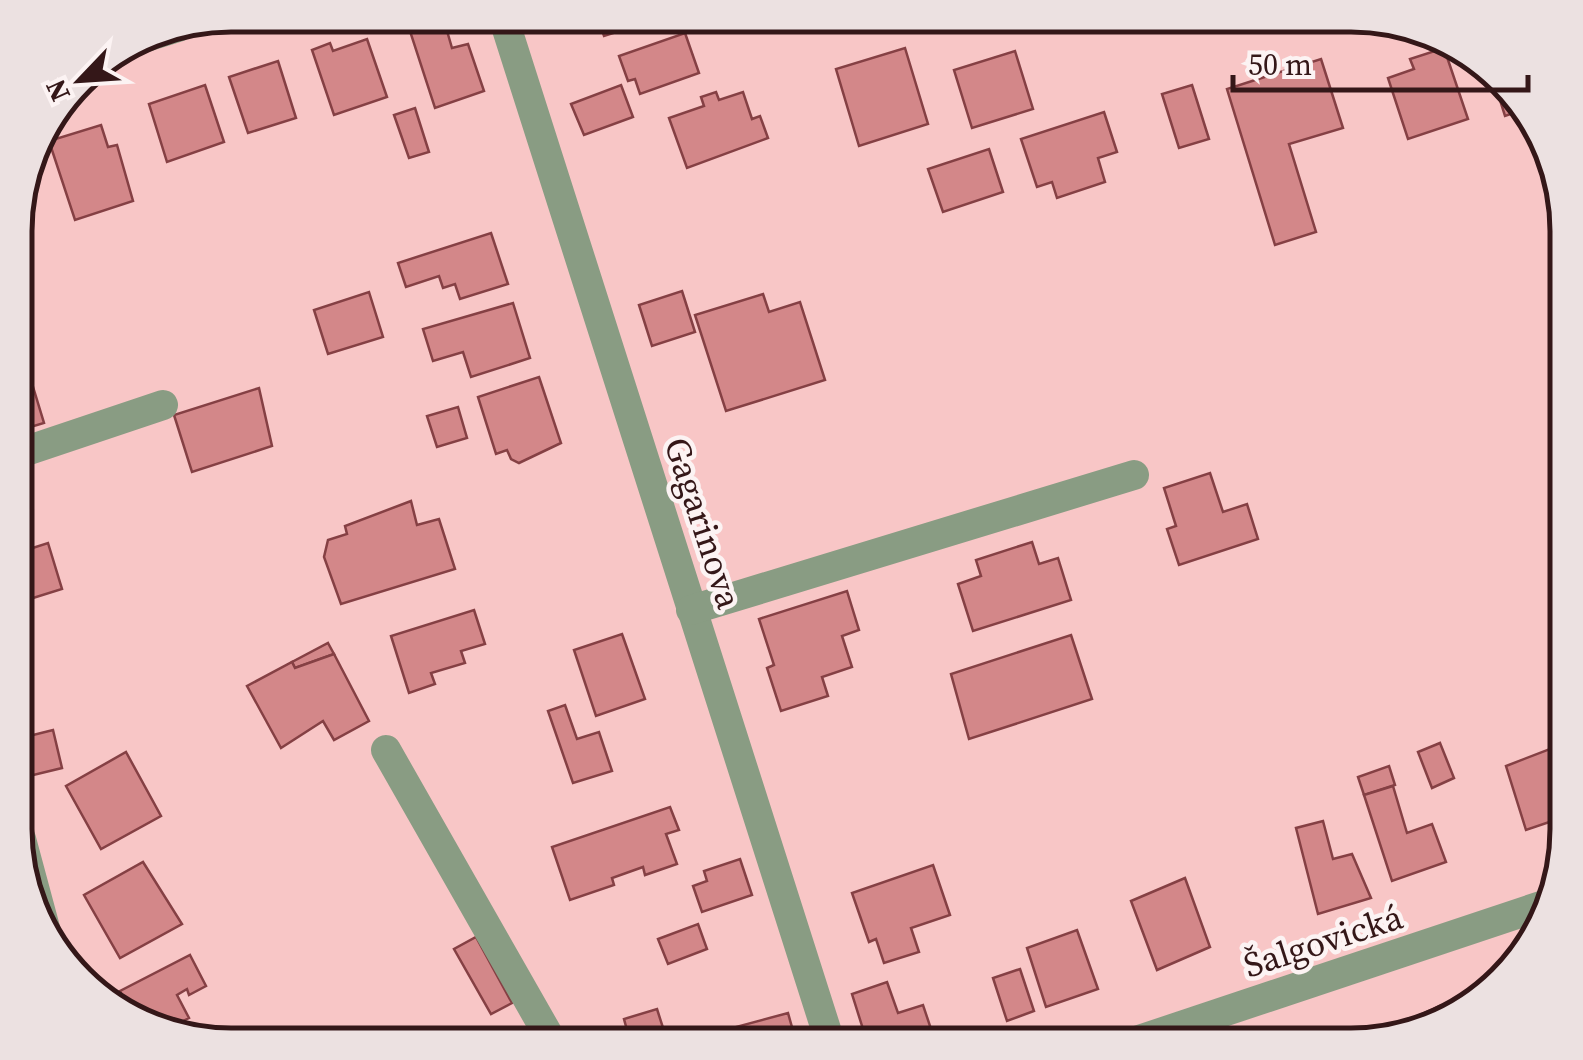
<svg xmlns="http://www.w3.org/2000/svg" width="1583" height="1060" viewBox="0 0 1583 1060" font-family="'Source Serif 4',serif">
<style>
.building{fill:#d38789;stroke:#854044;stroke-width:2.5}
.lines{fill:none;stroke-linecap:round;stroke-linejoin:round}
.minor{stroke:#899c83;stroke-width:30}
.labels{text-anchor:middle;stroke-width:9;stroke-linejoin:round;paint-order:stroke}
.street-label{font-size:35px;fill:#341718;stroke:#fcf3f3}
.rim{fill:none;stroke:#341718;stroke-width:5}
</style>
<rect width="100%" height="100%" fill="#f8c6c6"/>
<g class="building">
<path d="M648 22 604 36 600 24 590 27 583 23Z"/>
<path d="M445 24 452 48 468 44 484 91 435 108 408 25Z"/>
<path d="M685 33 699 73 640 94 635 79 628 81 619 56Z"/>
<path d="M367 39 387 97 334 115 312 50 330 43 333 51Z"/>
<path d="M905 48 928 124 859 146 836 69Z"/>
<path d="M1444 48 1468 119 1408 139 1388 78 1414 69 1410 59Z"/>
<path d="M1015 51 1033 109 972 128 954 70Z"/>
<path d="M1321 59 1343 128 1289 144 1316 232 1275 245 1227 89Z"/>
<path d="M278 61 296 118 248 133 229 77Z"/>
<path d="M1497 76 1526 109 1505 116 1493 78Z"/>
<path d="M205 85 224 142 167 162 149 104Z"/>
<path d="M621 85 633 117 584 135 571 104Z"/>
<path d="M1192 85 1209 139 1179 148 1162 94Z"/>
<path d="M716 92 719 100 743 92 752 119 760 116 768 138 687 168 669 118 704 106 701 97Z"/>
<path d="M415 108 429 152 409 158 394 115Z"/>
<path d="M1104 112 1117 152 1098 158 1105 182 1057 198 1052 182 1037 187 1021 139Z"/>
<path d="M101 125 108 147 117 145 133 201 75 220 49 141Z"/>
<path d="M989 149 1003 192 943 212 928 169Z"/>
<path d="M19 197 29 235 17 239V203Z"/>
<path d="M491 233 508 284 460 299 455 284 443 288 439 276 406 287 398 263Z"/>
<path d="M682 291 695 332 652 346 639 305Z"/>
<path d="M369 292 383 337 328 354 314 310Z"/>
<path d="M763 294 769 312 800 302 825 380 726 411 695 315Z"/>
<path d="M513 303 530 358 471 377 463 352 433 361 423 329Z"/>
<path d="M27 367 44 423 17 431V370Z"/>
<path d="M539 377 561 443 519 463 511 459 507 450 496 454 478 397Z"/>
<path d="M259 388 272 446 192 472 174 415Z"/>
<path d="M458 407 467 438 437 447 427 416Z"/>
<path d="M1210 473 1223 512 1247 504 1258 539 1179 565 1167 529 1176 526 1164 488Z"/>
<path d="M411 501 417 525 439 519 455 569 341 604 324 557 328 540 347 534 345 526Z"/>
<path d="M1032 542 1039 564 1058 558 1071 600 973 631 958 584 981 576 976 560Z"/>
<path d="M48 543 62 589 17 603V553Z"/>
<path d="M847 591 859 630 842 636 852 667 822 677 828 696 781 711 767 668 774 665 759 619Z"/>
<path d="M474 610 485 644 461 651 465 663 431 673 435 684 409 693 391 636Z"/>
<path d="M622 634 645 699 596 716 574 650Z"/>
<path d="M1071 635 1092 699 969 739 951 674Z"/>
<path d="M328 643 334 654 295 668 292 662Z"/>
<path d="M334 654 369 721 334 740 323 721 281 748 247 686 292 662 295 668Z"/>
<path d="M565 705 577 739 599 732 612 771 573 783 548 711Z"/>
<path d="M53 730 62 768 17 779V739Z"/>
<path d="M1568 742 1567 816 1526 830 1506 766Z"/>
<path d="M1440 743 1454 778 1432 788 1418 752Z"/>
<path d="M126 752 161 816 101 849 66 786Z"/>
<path d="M1389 766 1395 785 1364 795 1358 777Z"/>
<path d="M1393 786 1407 833 1432 824 1446 862 1392 881 1364 795Z"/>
<path d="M670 807 679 830 666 834 677 864 645 875 643 867 612 878 614 885 570 900 552 847Z"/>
<path d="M1323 821 1333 859 1352 854 1371 898 1318 914 1296 828Z"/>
<path d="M740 859 752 895 702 912 693 886 707 881 704 871Z"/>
<path d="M143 862 182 924 120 958 84 895Z"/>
<path d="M933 865 950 915 911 928 919 952 884 963 876 939 869 942 852 893Z"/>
<path d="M1185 878 1210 947 1157 970 1131 901Z"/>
<path d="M698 924 707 949 668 964 658 939Z"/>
<path d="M1077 930 1098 989 1046 1007 1027 948Z"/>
<path d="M476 937 512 1003 491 1014 454 949Z"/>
<path d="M190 955 206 986 189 995 187 989 177 995 189 1018 171 1027 131 1012 120 991Z"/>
<path d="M1020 969 1034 1011 1007 1021 993 978Z"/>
<path d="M887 982 898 1013 923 1005 934 1038 913 1045H868L852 994Z"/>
<path d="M1491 983 1492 986 1468 1006 1464 996Z"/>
<path d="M1440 1006 1447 1023 1388 1036 1386 1030Z"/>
<path d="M657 1009 664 1031 630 1041 624 1019Z"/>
<path d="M788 1013 797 1045H726L721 1031Z"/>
</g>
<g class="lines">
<g class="minor">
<path d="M505 23 831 1045"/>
<path d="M140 39 178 27"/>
<path d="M17 454 163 405"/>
<path d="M691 610 1134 475"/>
<path d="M386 750 554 1045"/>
<path d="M21 839 49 943"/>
<path d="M1124 1045 1544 905"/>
</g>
</g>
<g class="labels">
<g class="street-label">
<text transform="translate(703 523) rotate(72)" y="12">Gagarinova</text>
<text transform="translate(1323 941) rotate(-18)" y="12">Šalgovická</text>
</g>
</g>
<path d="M0 0H1583V1060H0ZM231 32H1351A199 199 0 0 1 1550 231V829A199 199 0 0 1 1351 1028H231A199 199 0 0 1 32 829V231A199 199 0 0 1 231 32Z" fill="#ece1e1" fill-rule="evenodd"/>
<path class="rim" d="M231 32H1351A199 199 0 0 1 1550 231V829A199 199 0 0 1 1351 1028H231A199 199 0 0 1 32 829V231A199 199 0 0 1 231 32Z"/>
<g transform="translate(80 80) rotate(245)" stroke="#fcf3f3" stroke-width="8" paint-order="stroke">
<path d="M0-8L18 38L0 25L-18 38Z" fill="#341718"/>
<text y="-15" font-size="28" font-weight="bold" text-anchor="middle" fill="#341718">N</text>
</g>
<path d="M1233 75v15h295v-15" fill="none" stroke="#341718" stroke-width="5"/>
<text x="1248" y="75" font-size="30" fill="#341718" stroke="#fcf3f3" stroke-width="8" paint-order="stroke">50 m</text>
</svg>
